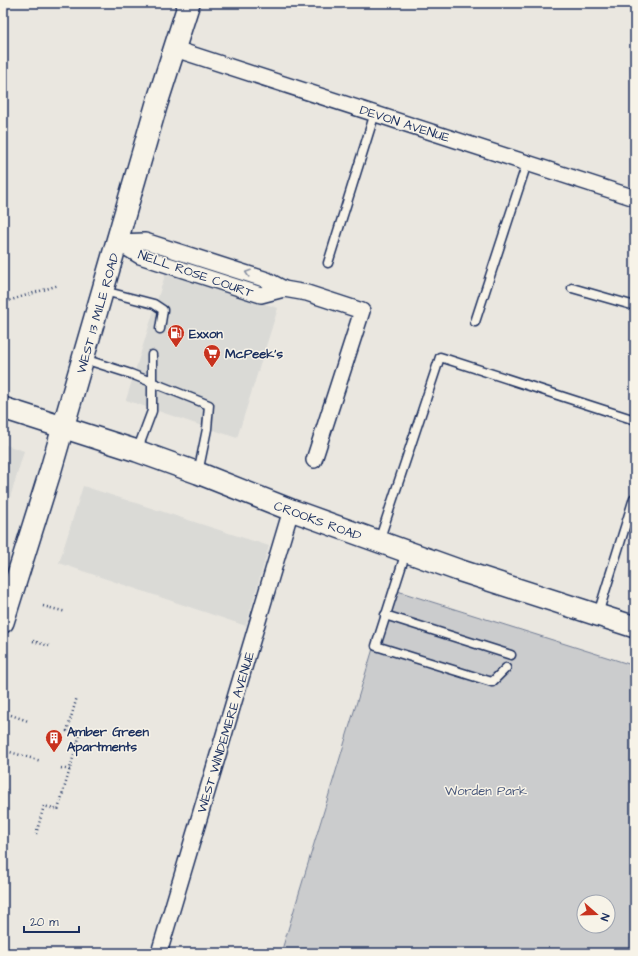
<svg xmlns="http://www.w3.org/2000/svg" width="638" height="956" viewBox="0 0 638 956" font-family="'Architects Daughter',sans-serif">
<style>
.built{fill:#dadad6}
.green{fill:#cbcccd;stroke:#737e96;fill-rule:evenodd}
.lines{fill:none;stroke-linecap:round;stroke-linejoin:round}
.lane-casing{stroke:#1b2f5e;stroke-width:11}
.street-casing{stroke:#1b2f5e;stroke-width:18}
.secondary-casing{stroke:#1b2f5e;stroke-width:24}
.path{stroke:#1b2f5e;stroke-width:2.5;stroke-dasharray:1 3;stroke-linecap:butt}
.lane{stroke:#f7f3e8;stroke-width:8}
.street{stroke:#f7f3e8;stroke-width:15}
.secondary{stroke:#f7f3e8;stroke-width:21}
.oneway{stroke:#8991a3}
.labels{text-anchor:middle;stroke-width:3;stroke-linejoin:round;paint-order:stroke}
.street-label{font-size:13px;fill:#1b2f5e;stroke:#f7f3e8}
.poi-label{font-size:13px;font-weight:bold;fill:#1b2f5e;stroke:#f7f3e8;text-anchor:start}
.park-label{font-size:13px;fill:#47567a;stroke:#f7f3e8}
</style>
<rect width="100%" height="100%" fill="#eae7e0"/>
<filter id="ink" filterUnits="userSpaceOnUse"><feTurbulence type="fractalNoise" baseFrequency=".025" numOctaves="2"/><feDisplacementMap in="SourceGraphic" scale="8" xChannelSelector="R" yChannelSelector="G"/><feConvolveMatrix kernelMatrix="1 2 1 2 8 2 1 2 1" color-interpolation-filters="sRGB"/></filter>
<g filter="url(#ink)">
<g class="built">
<path d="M166 272 278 308 237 438 126 400Z"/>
<path d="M3 444 24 451 3 521Z"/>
<path d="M83 486 269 546 246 626 59 563Z"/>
</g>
<path class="green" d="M391 589 635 666V953H281ZM584 902H608V926H584Z"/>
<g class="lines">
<defs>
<g id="lane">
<path d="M328 263 375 113"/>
<path d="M572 288 635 306"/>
<path d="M104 291 154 304 163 310 160 329"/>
<path d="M475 322 527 163"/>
<path d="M84 359 131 374 209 405 207 429 198 473"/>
<path d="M137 451 152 411V355"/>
<path d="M379 541 440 357 635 420"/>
<path d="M406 552 376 646 492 682 506 668"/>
<path d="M598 614 634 498"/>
<path d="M385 615 511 655"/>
</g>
<g id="street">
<path d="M175 49 635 198"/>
<path d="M117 242 145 241 267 280 284 289 307 293 362 311 314 460"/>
<path d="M117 242 140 256 261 295 284 289"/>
<path d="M159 953 291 510"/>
</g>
<g id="secondary">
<path d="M3 408 137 451 198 473 291 510 458 570 635 627"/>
<path d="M3 622 51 469 157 103 189 3"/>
</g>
</defs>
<use href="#lane" class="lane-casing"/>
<use href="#street" class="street-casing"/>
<use href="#secondary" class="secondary-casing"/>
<g class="path">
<path d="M3 305 8 301 59 285"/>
<path d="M43 606 66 612"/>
<path d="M33 641 49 646"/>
<path d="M11 715 28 721"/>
<path d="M3 750 41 761"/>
<path d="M61 768 70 770"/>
<path d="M3 788 7 790"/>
<path d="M36 834 44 806 58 810 80 734 67 731 77 697"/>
</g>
<use href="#lane" class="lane"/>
<use href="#street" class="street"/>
<use href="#secondary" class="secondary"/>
</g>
<defs><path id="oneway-chevron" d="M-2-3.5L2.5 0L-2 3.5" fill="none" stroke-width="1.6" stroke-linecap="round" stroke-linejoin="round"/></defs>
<use class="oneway" href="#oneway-chevron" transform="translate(248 273) rotate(-162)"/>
</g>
<defs>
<symbol id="fuel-pin" viewBox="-11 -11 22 30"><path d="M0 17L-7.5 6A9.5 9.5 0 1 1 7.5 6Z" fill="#c8321e" stroke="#f7f3e8"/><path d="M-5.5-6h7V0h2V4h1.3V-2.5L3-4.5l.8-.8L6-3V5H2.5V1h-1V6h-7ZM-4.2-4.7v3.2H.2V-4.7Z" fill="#fff"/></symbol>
<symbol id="supermarket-pin" viewBox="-11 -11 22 30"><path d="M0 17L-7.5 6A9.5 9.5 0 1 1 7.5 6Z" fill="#c8321e" stroke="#f7f3e8"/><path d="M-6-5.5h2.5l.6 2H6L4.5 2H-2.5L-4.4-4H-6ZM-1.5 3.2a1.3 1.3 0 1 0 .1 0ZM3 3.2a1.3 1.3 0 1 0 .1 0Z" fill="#fff"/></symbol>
<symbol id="building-pin" viewBox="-11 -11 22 30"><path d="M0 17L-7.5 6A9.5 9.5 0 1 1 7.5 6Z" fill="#c8321e" stroke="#f7f3e8"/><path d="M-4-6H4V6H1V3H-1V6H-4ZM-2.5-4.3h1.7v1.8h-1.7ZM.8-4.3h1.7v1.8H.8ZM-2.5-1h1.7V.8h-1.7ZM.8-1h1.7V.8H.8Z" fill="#fff"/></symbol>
</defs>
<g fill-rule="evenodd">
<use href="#fuel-pin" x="166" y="323" width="20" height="27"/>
<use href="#supermarket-pin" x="202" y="343" width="20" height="27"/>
<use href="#building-pin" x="44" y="728" width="20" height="27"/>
</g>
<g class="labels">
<g class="street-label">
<text transform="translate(405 123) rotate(18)" y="5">DEVON AVENUE</text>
<text transform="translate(196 273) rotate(19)" y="5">NELL ROSE COURT</text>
<text transform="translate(97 313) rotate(-74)" y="5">WEST 13 MILE ROAD</text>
<text transform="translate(318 520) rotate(20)" y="5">CROOKS ROAD</text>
<text transform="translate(225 732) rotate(-73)" y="5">WEST WINDEMERE AVENUE</text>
</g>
<g class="poi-label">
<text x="189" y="338">Exxon</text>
<text x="225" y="358">McPeek's</text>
<text x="67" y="736">Amber Green<tspan x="67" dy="15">Apartments</tspan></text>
</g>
<g class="park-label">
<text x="486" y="795">Worden Park</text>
</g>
</g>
<rect width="638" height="956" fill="none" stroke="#f7f3e8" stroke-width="16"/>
<rect x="8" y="8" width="622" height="940" fill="none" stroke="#1b2f5e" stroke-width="1.5" filter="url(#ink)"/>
<g transform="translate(596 914) rotate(110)"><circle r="19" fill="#f7f3e8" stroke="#9fa5b1"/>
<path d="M0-3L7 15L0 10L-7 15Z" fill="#c8321e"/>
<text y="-6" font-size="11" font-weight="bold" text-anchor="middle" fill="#1b2f5e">N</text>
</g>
<path d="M24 926v6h55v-6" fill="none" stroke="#1b2f5e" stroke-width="2"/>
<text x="30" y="926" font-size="12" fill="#1b2f5e" stroke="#f7f3e8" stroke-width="3" paint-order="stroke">20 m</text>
</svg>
